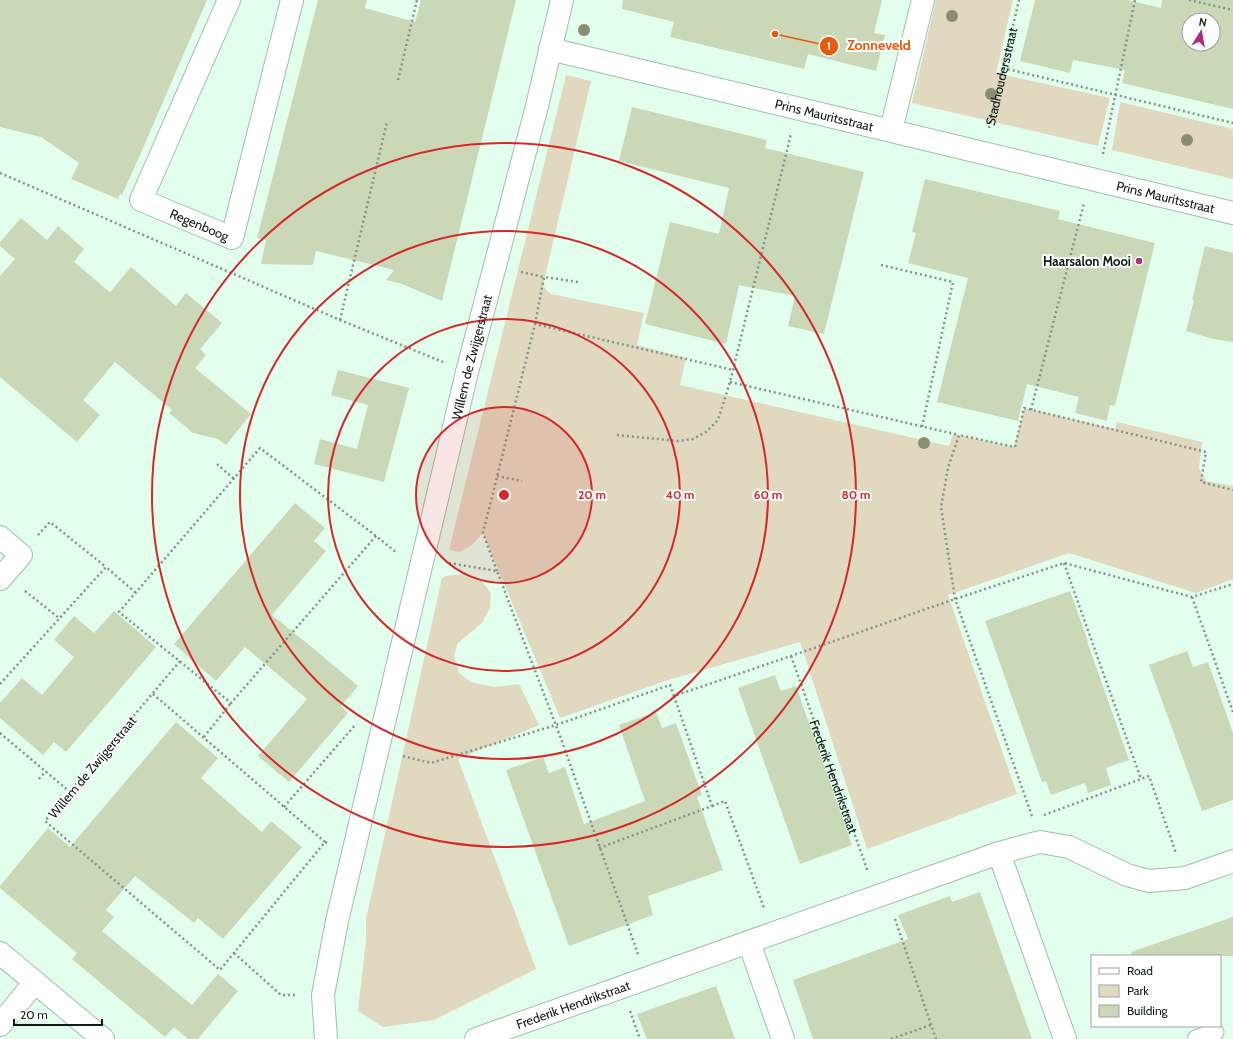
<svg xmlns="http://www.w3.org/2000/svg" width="1233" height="1039" viewBox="0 0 1233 1039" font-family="Cabin,sans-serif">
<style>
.green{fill:#e1d8c0}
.building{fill:#cbd8b8;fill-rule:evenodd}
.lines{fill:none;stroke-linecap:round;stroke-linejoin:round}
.service-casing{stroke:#9dbfab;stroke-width:19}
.minor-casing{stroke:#9dbfab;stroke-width:24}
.path{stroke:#809589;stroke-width:2.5;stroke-dasharray:2 3;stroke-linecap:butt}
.service{stroke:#fff;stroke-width:17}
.minor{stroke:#fff;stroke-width:22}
.tree{fill:#888e71}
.ring{fill:none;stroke:#d62828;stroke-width:2}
.poi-dot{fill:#ad2d7b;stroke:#fff;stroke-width:1.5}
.labels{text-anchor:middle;stroke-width:4;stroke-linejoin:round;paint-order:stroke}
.street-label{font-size:13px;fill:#0f1c15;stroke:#fff}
.poi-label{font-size:13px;font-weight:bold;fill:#0f1c15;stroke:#fff;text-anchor:end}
.centre{fill:#d62828;stroke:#fff;stroke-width:2}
.ring-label{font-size:12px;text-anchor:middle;font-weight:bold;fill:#d62828;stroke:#fff;stroke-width:4;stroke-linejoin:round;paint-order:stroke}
.leader{fill:none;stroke:#e8590c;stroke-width:1.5}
.callout-dot{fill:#e8590c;stroke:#fff;stroke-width:1.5}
.mark-label{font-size:12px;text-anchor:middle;font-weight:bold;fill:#fff}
.callout-label{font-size:14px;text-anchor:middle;font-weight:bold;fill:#e8590c;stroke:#fff;stroke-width:4;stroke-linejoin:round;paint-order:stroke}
</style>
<rect width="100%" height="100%" fill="#e2feed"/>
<g class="green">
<path d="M936 0H1013L996 73 1110 98 1098 146 912 103Z"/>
<path d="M566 75 591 81 543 285 547 291 551 294 644 313 637 345 686 358 680 385 949 446 953 434 1014 447 1024 408 1115 429 1117 422 1202 442 1199 468 1206 481 1233 486V579L1196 593 1069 553 948 595 1017 794 867 849 800 642 665 681 560 718 483 533 472 545 460 552 449 550Z"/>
<path d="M1120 102 1233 129V179L1112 150Z"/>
<path d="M463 574 479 578 491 593 490 608 482 623 457 644 454 656 459 673 471 682 494 687 519 684 539 725 458 759 536 969 434 1020 383 1027 358 1011 366 940V919L442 578 446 576Z"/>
</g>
<g class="building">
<path d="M0 0H207L144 146 122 195 120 194 118 199 71 179 79 163 41 137 0 127Z"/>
<path d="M318 0H367L365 8 415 22 421 0H516L442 301 402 284 386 280 394 270 316 251 313 265 261 264 266 240 257 238Z"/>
<path d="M623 0H882L874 33 885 35 876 71 808 54 804 69 670 37 674 22 622 9Z"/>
<path d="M1035 0H1128L1161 8 1162 0H1233V109L1122 83 1125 70 1073 60 1070 73 1020 61ZM1189 20H1213V44H1189Z"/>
<path d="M632 107 767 140 765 148 864 172 824 334 788 326 795 296 739 285 726 344 645 324 670 222 719 234 729 188 619 161Z"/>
<path d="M925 179 1060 211 1058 219 1155 243 1115 406 1110 405 1107 421 1075 413 1079 397 1027 384 1018 421 937 402 968 278 908 263 916 233 912 232Z"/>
<path d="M21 218 47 240 58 226 84 249 74 262 110 292 131 267 176 306 186 293 222 323 200 349 206 355 195 368 251 414 226 445 218 439 193 433 169 413 172 410 115 362 83 400 100 415 77 442 0 377V276L15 259 0 246V242Z"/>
<path d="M1205 246 1233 253V342L1213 339 1186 331 1194 300H1192Z"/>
<path d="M338 370 409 388 384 482 314 464 320 439 357 449 368 405 331 395Z"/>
<path d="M295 503 325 528 314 541 326 551 272 615 314 649 358 686 341 706 348 713 289 782 258 756 307 699 245 647 216 681 174 644Z"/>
<path d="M1070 591 1088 641H1087L1129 760 1106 768 1111 785 1088 793 1085 783 1051 795 1046 781 1042 782 1038 771 985 621Z"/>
<path d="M114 611 156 647 66 752 54 742 43 755 0 718V703L22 678 42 695 74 657 54 640 74 616 94 633Z"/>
<path d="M1187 651 1193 667 1208 662 1233 733V800L1202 811 1149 665Z"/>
<path d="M775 675 781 691 796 686 852 845 800 864 738 688Z"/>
<path d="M656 712 662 728 676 723 702 795 697 797 723 870 648 896 653 915 569 946 506 770 543 757 549 773 565 767 584 824 645 801 619 725Z"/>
<path d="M176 722 218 758 201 778 262 832 271 821 302 847 223 939 198 918 194 923 135 876 106 910 114 917 102 931 192 1005 218 974 238 991 198 1039H188L174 1027 165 1037 72 959 77 953 0 888V886L48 828 70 847Z"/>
<path d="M980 892 1032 1039H813L793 980 908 939 898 915 950 896 952 902Z"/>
<path d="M1233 917V956H1132L1131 952Z"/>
<path d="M716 986 735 1039H647L637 1014Z"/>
</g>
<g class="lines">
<defs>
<path id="service" d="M1196 1039 1215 1032"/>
<g id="minor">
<path id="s3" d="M229 0 141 200 232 238 292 0"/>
<path id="s4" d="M550 49 1233 213"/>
<path d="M891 130 923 0"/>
<path d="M0 537 21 555 0 579"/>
<path d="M999 853 1065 1039"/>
<path d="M749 942 783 1039"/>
<path d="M0 953 103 1039"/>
<path d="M0 1025 35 982"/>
<path id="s5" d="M326 1039 323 995 337 921 467 372 537 106 562 0"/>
<path id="s6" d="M476 1039 999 853 1040 842 1069 847 1127 875 1149 881 1185 878 1233 861"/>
</g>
</defs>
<use href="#service" class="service-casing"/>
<use href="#minor" class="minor-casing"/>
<g class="path">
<path d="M1189 0 1233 10"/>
<path d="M1003 68 1233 123"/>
<path d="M398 80 417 0"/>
<path id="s1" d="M989 128 1019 0"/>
<path d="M1103 154 1135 0"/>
<path d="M0 173 340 320 443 362"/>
<path d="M881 265 953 282 922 427"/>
<path d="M521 272 544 277"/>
<path d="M340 320 387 122"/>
<path d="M535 324 544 277 578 282"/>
<path d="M730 382 959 435"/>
<path d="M1031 410 1084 203"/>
<path d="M617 435 678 441 693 439 706 432 718 420 730 382 791 134"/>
<path d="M217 464 234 479"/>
<path d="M497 476 522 481"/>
<path d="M38 535 50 522 106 567"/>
<path d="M376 536 231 703 119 612 260 448 376 536 397 553"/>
<path d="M449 563 497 571 560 736 638 954"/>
<path d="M1064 563 1141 779"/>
<path d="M497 571 483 533 535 324 733 370"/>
<path d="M25 591 59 618"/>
<path d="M1192 597 1233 712"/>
<path id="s2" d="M791 656 868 872"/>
<path d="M180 661 45 821 220 970 325 842 328 843"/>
<path d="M0 684 106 567 136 593"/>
<path d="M153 694 325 842"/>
<path d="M0 733 70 792"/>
<path d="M204 737 231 703"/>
<path d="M403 756 431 763 556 725 670 685 674 696 791 656 955 599 1064 563 1192 597 1233 584"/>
<path d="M39 779 46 771"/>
<path d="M712 806 725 801 764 908"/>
<path d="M284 807 356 724"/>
<path d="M1044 815 1149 776 1176 853"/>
<path d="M1032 816 955 599 941 507 948 468 959 435 1015 447 1024 408 1206 452 1201 482 1233 490"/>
<path d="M599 848 712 806 674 696"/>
<path d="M895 919 936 1039"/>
<path d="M234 953 281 995H298"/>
<path d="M630 1011 640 1039"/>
<path d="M891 1039 931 1025"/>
</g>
<use href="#service" class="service"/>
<use href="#minor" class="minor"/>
</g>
<g class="tree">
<circle cx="952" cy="16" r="6"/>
<circle cx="584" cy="30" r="6"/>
<circle cx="991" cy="94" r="6"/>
<circle cx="1187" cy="140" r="6"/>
<circle cx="924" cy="443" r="6"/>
</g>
<circle cx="504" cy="495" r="88" fill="#d62828" fill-opacity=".12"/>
<g class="ring">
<circle cx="504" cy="495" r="88"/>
<circle cx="504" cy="495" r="176"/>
<circle cx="504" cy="495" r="264"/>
<circle cx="504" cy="495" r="352"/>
</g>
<circle class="poi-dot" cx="1139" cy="261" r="4"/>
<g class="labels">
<g class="street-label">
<text dy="5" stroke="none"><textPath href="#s1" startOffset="53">Stadhoudersstraat</textPath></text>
<text dy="5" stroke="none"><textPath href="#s4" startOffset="282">Prins Mauritsstraat</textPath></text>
<text dy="5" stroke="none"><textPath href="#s4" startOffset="633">Prins Mauritsstraat</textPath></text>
<text dy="5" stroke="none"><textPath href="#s3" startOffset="282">Regenboog</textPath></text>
<text dy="5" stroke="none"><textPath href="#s5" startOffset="699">Willem de Zwijgerstraat</textPath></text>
<text transform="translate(92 767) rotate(-50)" y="5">Willem de Zwijgerstraat</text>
<text dy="5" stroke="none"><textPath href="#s2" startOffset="128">Frederik Hendrikstraat</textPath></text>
<text dy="5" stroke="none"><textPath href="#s6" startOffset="103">Frederik Hendrikstraat</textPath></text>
</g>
<g class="poi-label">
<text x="1131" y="266">Haarsalon Mooi</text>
</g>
</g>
<circle cx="504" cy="495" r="6" class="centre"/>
<g class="ring-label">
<text x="592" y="499">20 m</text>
<text x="680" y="499">40 m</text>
<text x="768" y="499">60 m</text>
<text x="856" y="499">80 m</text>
</g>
<path class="leader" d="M775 34L829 46"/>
<g class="callout-dot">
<circle cx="775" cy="34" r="4"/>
<circle cx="829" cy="46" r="10"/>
</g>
<g class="mark-label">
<text x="829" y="50">1</text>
</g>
<g class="callout-label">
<text x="879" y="50">Zonneveld</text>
</g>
<rect x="1091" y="955" width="130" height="72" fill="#ffffff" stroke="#9fa4a1"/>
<rect x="1099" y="968" width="20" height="6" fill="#ffffff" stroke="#9fa4a1"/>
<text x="1127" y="975" font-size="12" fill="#0f1c15">Road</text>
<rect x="1099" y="985" width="20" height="12" fill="#e1d8c0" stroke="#9fa4a1"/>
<text x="1127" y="995" font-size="12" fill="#0f1c15">Park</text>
<rect x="1099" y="1005" width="20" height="12" fill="#cbd8b8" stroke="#9fa4a1"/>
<text x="1127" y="1015" font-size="12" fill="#0f1c15">Building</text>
<g transform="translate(1201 32) rotate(11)"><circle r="19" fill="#ffffff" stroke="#9fa4a1"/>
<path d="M0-3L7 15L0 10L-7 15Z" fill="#ad2d7b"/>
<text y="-6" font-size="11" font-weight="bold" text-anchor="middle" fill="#0f1c15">N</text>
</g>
<path d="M14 1019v6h88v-6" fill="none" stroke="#0f1c15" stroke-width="2"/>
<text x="20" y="1019" font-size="12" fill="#0f1c15" stroke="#ffffff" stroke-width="3" paint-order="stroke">20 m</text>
</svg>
